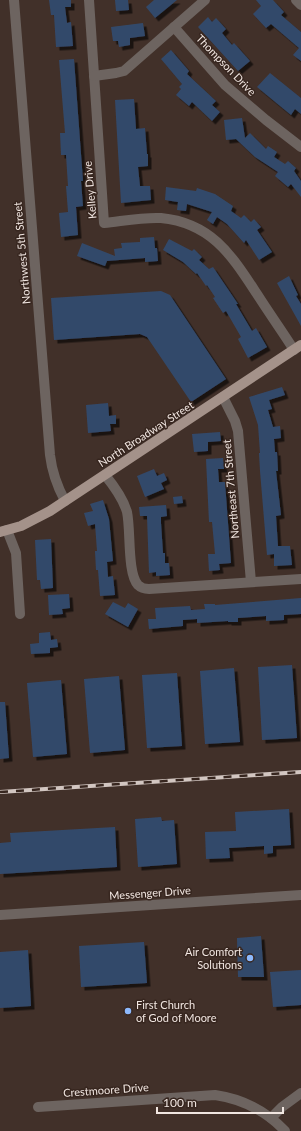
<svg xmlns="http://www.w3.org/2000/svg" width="301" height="1131" viewBox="0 0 301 1131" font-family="Lato,sans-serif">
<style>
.building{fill:#33496a;filter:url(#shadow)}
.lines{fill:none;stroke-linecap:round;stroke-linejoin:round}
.minor{stroke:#6d6460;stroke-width:10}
.major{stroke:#a4928a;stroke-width:10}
.rail-casing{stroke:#d2c6c1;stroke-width:4}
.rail{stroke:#37261f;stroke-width:2.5;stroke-dasharray:8;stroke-linecap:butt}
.poi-dot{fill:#8db9fc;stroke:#37261f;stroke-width:1.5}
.labels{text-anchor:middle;stroke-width:3;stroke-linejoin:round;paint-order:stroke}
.street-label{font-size:11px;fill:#f1e6e1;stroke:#37261f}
.poi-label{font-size:11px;fill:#f1e6e1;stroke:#37261f;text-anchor:end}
</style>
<defs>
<filter id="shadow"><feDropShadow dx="3.5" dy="3.5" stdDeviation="0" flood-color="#0009"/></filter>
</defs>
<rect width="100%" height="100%" fill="#413029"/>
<g class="building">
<path d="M49 0H71V7H65L67 23 71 22 73 46 56 47 54 15H51Z"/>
<path d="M115 0H128L129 10 116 11Z"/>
<path d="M154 0H177L155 18 146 7Z"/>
<path d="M256 0H273L284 12 281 15 301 32V61L293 55 299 48 271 24 266 28 253 14 261 6Z"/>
<path d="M208 17 212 22 216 18 226 29 222 33 232 45 234 43 250 61 238 71 198 27Z"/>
<path d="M143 23 145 36 130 38V45L119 47 118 41H113L111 27Z"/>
<path d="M171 50 189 71 187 74 216 101 212 105 220 112 212 121 192 102 189 106 176 95 181 89 179 87 182 84 161 59Z"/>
<path d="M74 59 83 181H81L83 206 76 207 78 235 61 237 59 213 68 212 66 186H68L66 155H61L60 133H65L59 60Z"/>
<path d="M270 73 301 98V114L295 109 291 115 257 87Z"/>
<path d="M134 99 136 129 145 128 147 154H148V166L138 167 140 186H150L151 200 121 203 115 100Z"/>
<path d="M242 118 245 138 250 133 266 149 268 146 277 152 274 157 285 164 288 161 296 168 294 171 301 181V197L291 184 288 187 275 176 278 172 255 157 236 139 226 140 224 120Z"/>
<path d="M166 187 196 191 197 188 215 194 233 206 231 211 241 218 244 215 251 222 254 219 261 227 257 230 272 252 259 260 246 240 244 243 227 224 217 217 213 224 207 220 212 212 187 204 186 211 177 210 178 202 165 200Z"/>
<path d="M154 237 155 248H157L158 261 145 262V258L107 261 105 266 77 256 82 243 115 256 114 249 122 248 121 243 140 242V238Z"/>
<path d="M169 239 192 251 194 249 202 257 199 260 209 269 213 267 238 304H236L252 331 256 328 267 347 248 358 238 339 241 337 226 311 223 313 213 298 215 297 207 285 206 286 197 273 196 274 183 262 163 250Z"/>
<path d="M289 276 298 295 296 296 301 304V326L277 283Z"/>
<path d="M161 291 170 295 226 379 191 402 147 337 140 334 54 340 51 298Z"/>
<path d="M282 387 285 395 269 400 272 409 268 410 273 427 280 426 281 438 274 439 275 452H277L278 471H276L281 515 276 516 278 546H290L292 565 274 566V554L267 555 260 471 259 453H260L258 425 249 397Z"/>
<path d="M108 403 109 416 116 415V424H110L111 431 88 433 86 405Z"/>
<path d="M220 432 221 441 208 442V451L194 452 192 434Z"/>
<path d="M223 458 224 469H218L219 482H225L231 563 219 564 220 570 209 571 208 554H215L212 522H209L206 459Z"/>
<path d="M154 469 157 476 164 473 167 480 161 483 164 489 145 497 137 476Z"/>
<path d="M182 496 183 503 174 504 173 497Z"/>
<path d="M103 500 109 519 113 561 107 562 108 577 113 576 115 595 100 596 98 570H96L95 551H97L95 524 88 526 84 513 93 511 90 504Z"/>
<path d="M166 505 167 516 161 517V523L163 553H165V563H169L170 575 156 576V572L149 573 147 516H140L139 507Z"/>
<path d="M51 539 53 588 41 589 40 580H37L35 540Z"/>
<path d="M69 594 70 608 62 609 63 614 49 615 48 595Z"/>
<path d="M301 598V614L284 615V620L266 621V616L238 618V622H228V621L197 623V619L183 620V626L149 629 148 619H156L155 608 190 606 191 610 205 609 204 604H215V605Z"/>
<path d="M113 602 125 608 128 603 138 609 128 627 105 614Z"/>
<path d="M50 632 51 640 57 639 58 647 50 648V653L31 654 30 644 39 643V633Z"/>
<path d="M292 665 297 738 262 740 258 667Z"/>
<path d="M234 668 240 742 205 744 200 671Z"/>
<path d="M177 673 182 746 147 748 142 675Z"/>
<path d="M119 676 125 750 90 753 84 679Z"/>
<path d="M61 680 67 754 33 757 27 683Z"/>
<path d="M0 702H5L9 758 0 759Z"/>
<path d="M289 809 291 845 273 846V853L264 854V846L229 848 230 858 206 859 205 832 236 831 235 812Z"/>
<path d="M161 817 162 821 174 820 177 864 138 867 135 819Z"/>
<path d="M115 827 117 867 0 874V843L11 842 10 833Z"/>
<path d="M261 936 264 977H238L237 938Z"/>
<path d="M144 942 147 983 81 987 79 946Z"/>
<path d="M28 950 31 1006 0 1008V952Z"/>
<path d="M301 970V1005L273 1007 270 972Z"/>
</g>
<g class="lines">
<g class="minor">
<path d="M14 0 50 455C52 472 57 486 65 501"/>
<path d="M89 0 104 223C123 221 143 217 161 218 212 223 232 256 257 294 269 313 282 331 294 350"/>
<path d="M296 0 301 5"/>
<path d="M174 27 225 85 266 120 301 147"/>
<path d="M94 76 116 73 124 71 205 0"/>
<path d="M223 397 235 421 238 431 251 582"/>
<path d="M105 475C114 486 123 498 127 512 131 530 127 573 138 585 141 588 145 589 149 589L301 579"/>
<path d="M7 530 16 553 20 614"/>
<path d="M0 915 301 895"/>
<path d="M38 1107 215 1095C243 1099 265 1110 285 1131"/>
<path d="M271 1118 282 1107 301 1093"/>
</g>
<path class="major" d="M0 532 21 526 50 511 301 345"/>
<defs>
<path id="rail" d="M0 792 301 772"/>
</defs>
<use href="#rail" class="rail-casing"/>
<use href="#rail" class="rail"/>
</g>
<g class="poi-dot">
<circle cx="250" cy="958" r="4"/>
<circle cx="128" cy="1011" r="4"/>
</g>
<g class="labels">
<g class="street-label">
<text transform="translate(226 65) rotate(46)" y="4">Thompson Drive</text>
<text transform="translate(90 190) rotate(-95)" y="4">Kelley Drive</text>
<text transform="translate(22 253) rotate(-95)" y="4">Northwest 5th Street</text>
<text transform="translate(146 434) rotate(-33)" y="4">North Broadway Street</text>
<text transform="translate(231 489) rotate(-95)" y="4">Northeast 7th Street</text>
<text transform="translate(150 893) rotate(-4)" y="4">Messenger Drive</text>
<text transform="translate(106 1090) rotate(-4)" y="4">Crestmoore Drive</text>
</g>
<g class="poi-label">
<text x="242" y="956">Air Comfort<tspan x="242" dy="13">Solutions</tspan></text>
<text x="136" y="1009" text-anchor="start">First Church<tspan x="136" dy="13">of God of Moore</tspan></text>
</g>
</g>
<path d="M157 1107v6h126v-6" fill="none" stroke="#f1e6e1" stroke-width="2"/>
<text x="163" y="1107" font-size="12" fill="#f1e6e1" stroke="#37261f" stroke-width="3" paint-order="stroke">100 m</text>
</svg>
